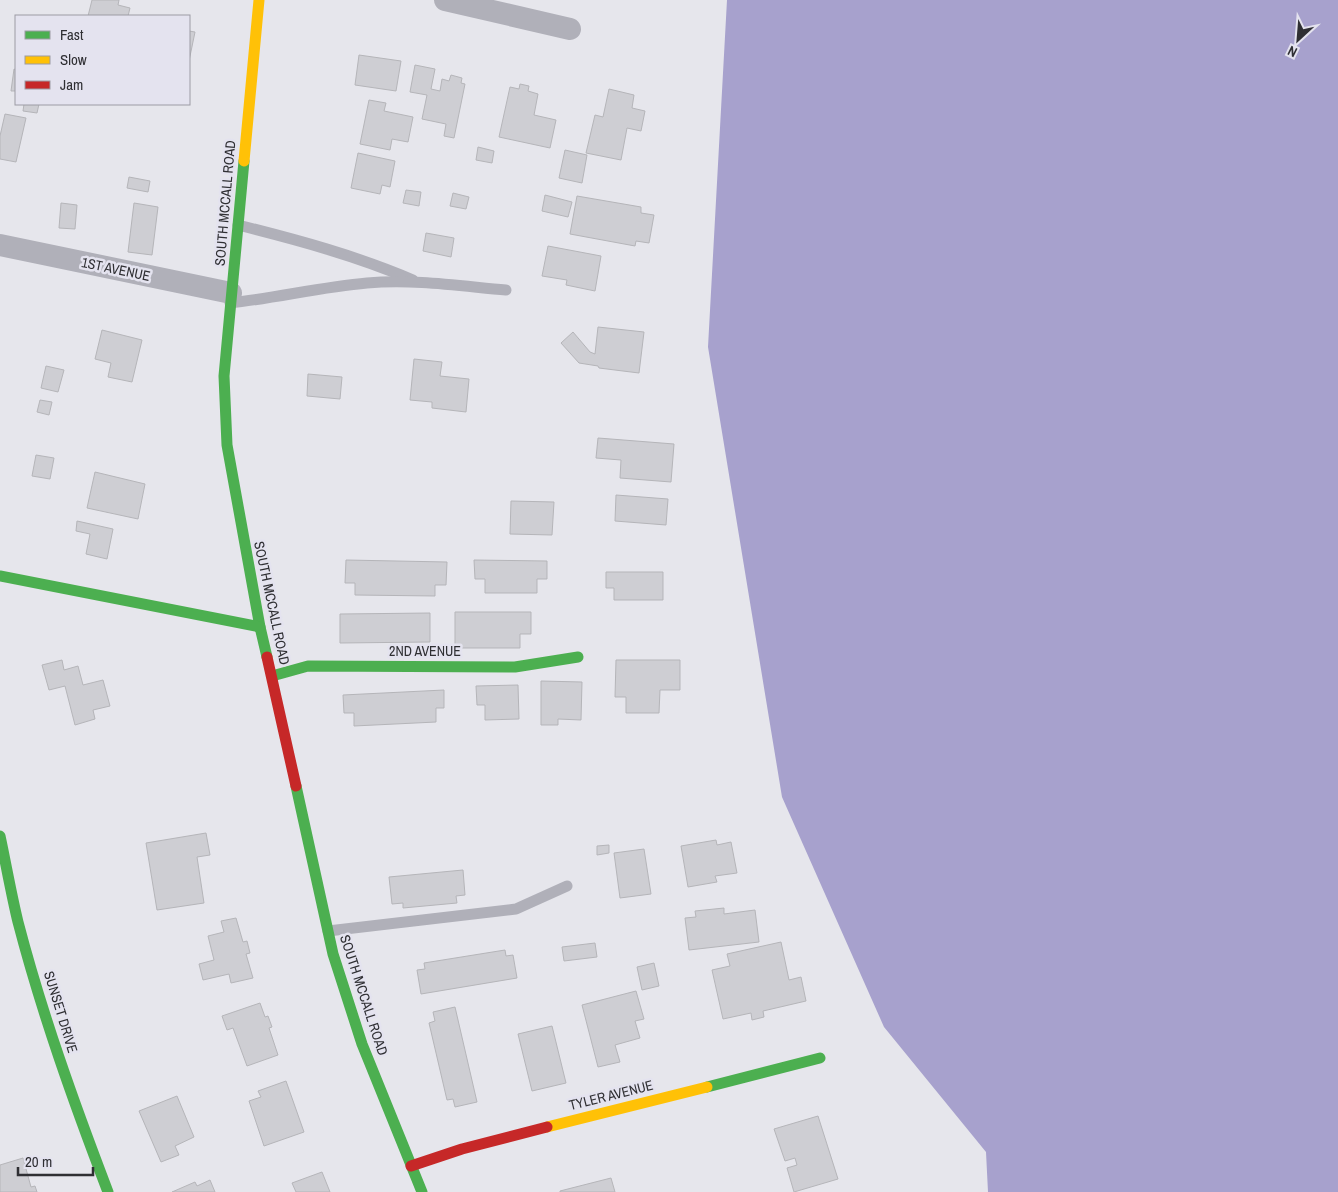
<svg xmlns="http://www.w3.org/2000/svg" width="1338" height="1192" viewBox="0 0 1338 1192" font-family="'Archivo Narrow',sans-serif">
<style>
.water{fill:#a7a1cd}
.building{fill:#ceced3;stroke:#b5b5b9}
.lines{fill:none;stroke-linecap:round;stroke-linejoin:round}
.lane{stroke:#b0b0b9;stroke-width:11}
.street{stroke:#b0b0b9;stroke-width:22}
.fast{stroke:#4caf50;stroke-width:11}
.slow{stroke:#ffc107;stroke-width:11}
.jam{stroke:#c62828;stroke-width:11}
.labels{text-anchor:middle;stroke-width:5;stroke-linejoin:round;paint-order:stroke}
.street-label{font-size:14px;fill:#2f2f33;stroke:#e4e3ef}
</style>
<rect width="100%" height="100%" fill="#e6e6ec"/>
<path class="water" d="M727 0H1338V1192H988L986 1152 884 1027 782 797 708 347Z"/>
<g class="building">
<path d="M92 0H119L118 5 130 8 128 16H88Z"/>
<path d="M189 31 195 32 189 61Z"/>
<path d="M359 55 401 61 396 91 355 85Z"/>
<path d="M415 65 435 69 431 89 440 91 442 79 449 81 451 75 462 78 461 83 465 84 454 138 444 136 446 124 422 119 427 95 410 92Z"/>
<path d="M14 69 16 70V91H11Z"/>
<path d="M520 84 529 86 528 91 538 94 534 115 556 120 550 148 499 137 510 87 519 89Z"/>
<path d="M609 89 634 95 632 108 645 111 641 131 627 128 621 160 586 153 595 115 603 117Z"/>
<path d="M369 100 386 103 384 111 413 117 408 142 392 139 390 150 360 144Z"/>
<path d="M24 104H39L37 113 23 111Z"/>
<path d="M5 114 26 118 16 162 0 159V136Z"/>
<path d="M478 147 494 151 492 163 476 160Z"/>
<path d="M565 150 587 155 582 183 559 178Z"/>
<path d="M358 153 395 161 390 187 382 185 380 194 351 188Z"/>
<path d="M129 177 150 181 148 192 127 188Z"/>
<path d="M406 190 421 192 419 206 403 203Z"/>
<path d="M453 193 469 197 466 209 450 206Z"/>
<path d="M545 195 572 202 568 217 542 211Z"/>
<path d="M577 196 641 207V213L654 215 649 243 636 241 635 246 570 234Z"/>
<path d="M61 203 77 205 75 229 59 228Z"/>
<path d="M134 203 158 207 152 255 128 252Z"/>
<path d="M426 233 454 238 451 257 423 251Z"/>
<path d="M548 246 601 256 595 291 566 285 567 280 542 276Z"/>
<path d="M598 327 644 332 639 373 599 368 598 366 579 363 561 343 573 332 590 352 595 354Z"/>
<path d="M102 330 142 340 132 382 108 377 111 363 95 359Z"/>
<path d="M414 359 442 362 440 376 469 379 466 412 432 408V402L410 400Z"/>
<path d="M46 366 64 370 58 392 41 388Z"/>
<path d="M308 374 342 377 340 399 307 396Z"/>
<path d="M40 400 52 402 49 415 37 412Z"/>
<path d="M598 438 674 444 671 482 620 478 621 460 596 458Z"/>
<path d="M36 455 54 458 50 479 32 476Z"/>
<path d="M95 472 145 484 138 519 87 508Z"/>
<path d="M616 495 668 499 666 525 615 521Z"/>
<path d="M511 501 554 502 552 535 510 534Z"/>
<path d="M77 521 113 529 107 559 86 554 90 534 76 531Z"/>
<path d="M346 560 447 562 446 585H435V596L355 595V583H345Z"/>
<path d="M474 560 547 561V579H537V593H485V579H475Z"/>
<path d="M606 572H663V600H614V588H606Z"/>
<path d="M455 612H531V634H520V648H455Z"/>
<path d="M430 613V642L340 643V614Z"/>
<path d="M62 660 64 670 78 666 83 685 103 680 110 706 93 710 95 719 75 725 65 686 49 690 42 665Z"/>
<path d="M616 660H680V690H660L659 713H626V697H615Z"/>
<path d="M541 681 582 682 581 720 558 719V725H541Z"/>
<path d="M518 685 519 719 485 720V705H477L476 686Z"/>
<path d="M444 690V708H436V722L354 726V713H344L343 695Z"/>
<path d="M206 833 210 855 197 857 204 903 157 910 146 843Z"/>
<path d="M716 840 717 845 731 842 737 873 715 876 717 882 688 887 681 846Z"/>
<path d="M609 845V853L597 855V846Z"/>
<path d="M644 849 651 894 620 898 614 853Z"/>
<path d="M463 870 465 895 456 896 457 903 403 908V903L392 904 389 877Z"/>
<path d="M724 908V914L755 910 759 942 689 950 685 918 696 917 695 911Z"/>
<path d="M236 918 243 942 247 941 250 953 246 954 253 978 231 983 229 974 203 980 199 964 214 960 208 936 224 932 221 921Z"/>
<path d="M781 942 789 980 801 977 806 1001 763 1011 764 1017 752 1020 751 1013 723 1019 712 970 730 966 727 954Z"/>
<path d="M595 943 597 957 564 961 562 947Z"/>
<path d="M505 950 506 956 513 955 517 978 421 994 417 970 425 969 424 963Z"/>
<path d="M654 963 659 986 642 990 637 967Z"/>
<path d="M636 991 644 1019 635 1021 640 1038 615 1045 620 1062 598 1067 582 1005Z"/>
<path d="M260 1003 265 1017 268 1016 272 1027 269 1028 278 1055 247 1066 233 1028 227 1030 222 1016Z"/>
<path d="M455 1007 477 1102 455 1107 453 1099 447 1100 429 1023 435 1021 433 1012Z"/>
<path d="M552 1026 566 1083 532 1091 518 1034Z"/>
<path d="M286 1081 304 1132 264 1146 249 1101 261 1097 258 1091Z"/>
<path d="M177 1096 194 1137 175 1146 179 1155 161 1162 139 1111Z"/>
<path d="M818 1116 838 1179 794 1192 787 1168 797 1165 795 1158 785 1161 774 1129Z"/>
<path d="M23 1158 31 1187 35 1186 37 1192H0V1165Z"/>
<path d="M322 1172 330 1192H296L292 1183Z"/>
<path d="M611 1178 615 1192H560V1191Z"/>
<path d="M210 1180 215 1192H172L195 1182 197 1186Z"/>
</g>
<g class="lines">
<g class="lane">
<path d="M238 225C298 240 357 256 413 280"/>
<path d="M230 303C276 298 321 287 367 283 414 279 460 286 506 290"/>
<path d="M328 931 516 909 567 886"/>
</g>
<g class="street">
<path d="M445 0 570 29"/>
<path d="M0 245 231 293"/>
</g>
<g class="fast">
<path d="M244 161 224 376 227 445 260 627 267 657"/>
<path d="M0 576 260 627"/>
<path d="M272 676 308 666 515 667 578 657"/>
<path d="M296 786 333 954 362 1044 422 1192"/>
<path d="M0 836C6 864 11 893 18 922 42 1014 74 1103 108 1192"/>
<path d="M707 1087 820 1058"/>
</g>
<g class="slow">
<path d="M244 161 259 0"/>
<path d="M547 1127 707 1087"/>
</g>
<g class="jam">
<path d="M267 657 296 786"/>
<path d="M411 1166 462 1149 547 1127"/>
</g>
</g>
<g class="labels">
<g class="street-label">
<text transform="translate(225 203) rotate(-85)" y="5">SOUTH MCCALL ROAD</text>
<text transform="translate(116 269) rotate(12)" y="5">1ST AVENUE</text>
<text transform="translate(272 603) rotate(78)" y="5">SOUTH MCCALL ROAD</text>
<text x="425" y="656">2ND AVENUE</text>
<text transform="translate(364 995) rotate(72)" y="5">SOUTH MCCALL ROAD</text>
<text transform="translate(61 1012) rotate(73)" y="5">SUNSET DRIVE</text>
<text transform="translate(611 1095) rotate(-14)" y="5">TYLER AVENUE</text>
</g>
</g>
<rect x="15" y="15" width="175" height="90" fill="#e4e3ef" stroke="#9c9ba4"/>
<rect x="25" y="31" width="25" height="8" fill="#4caf50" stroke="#9c9ba4"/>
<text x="60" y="40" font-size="15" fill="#2f2f33">Fast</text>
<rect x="25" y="56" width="25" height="8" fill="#ffc107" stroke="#9c9ba4"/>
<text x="60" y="65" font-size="15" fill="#2f2f33">Slow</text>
<rect x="25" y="81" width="25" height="8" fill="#c62828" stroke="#9c9ba4"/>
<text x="60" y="90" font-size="15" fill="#2f2f33">Jam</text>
<g transform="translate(1298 40) rotate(206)" stroke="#e4e3ef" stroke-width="4" paint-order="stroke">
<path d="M0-4L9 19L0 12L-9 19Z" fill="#2f2f33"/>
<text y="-8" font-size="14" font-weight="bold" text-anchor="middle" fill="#2f2f33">N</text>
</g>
<path d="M18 1167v8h75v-8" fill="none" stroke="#2f2f33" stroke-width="2.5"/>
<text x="25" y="1167" font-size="15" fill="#2f2f33" stroke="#e4e3ef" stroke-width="4" paint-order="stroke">20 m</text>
</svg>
